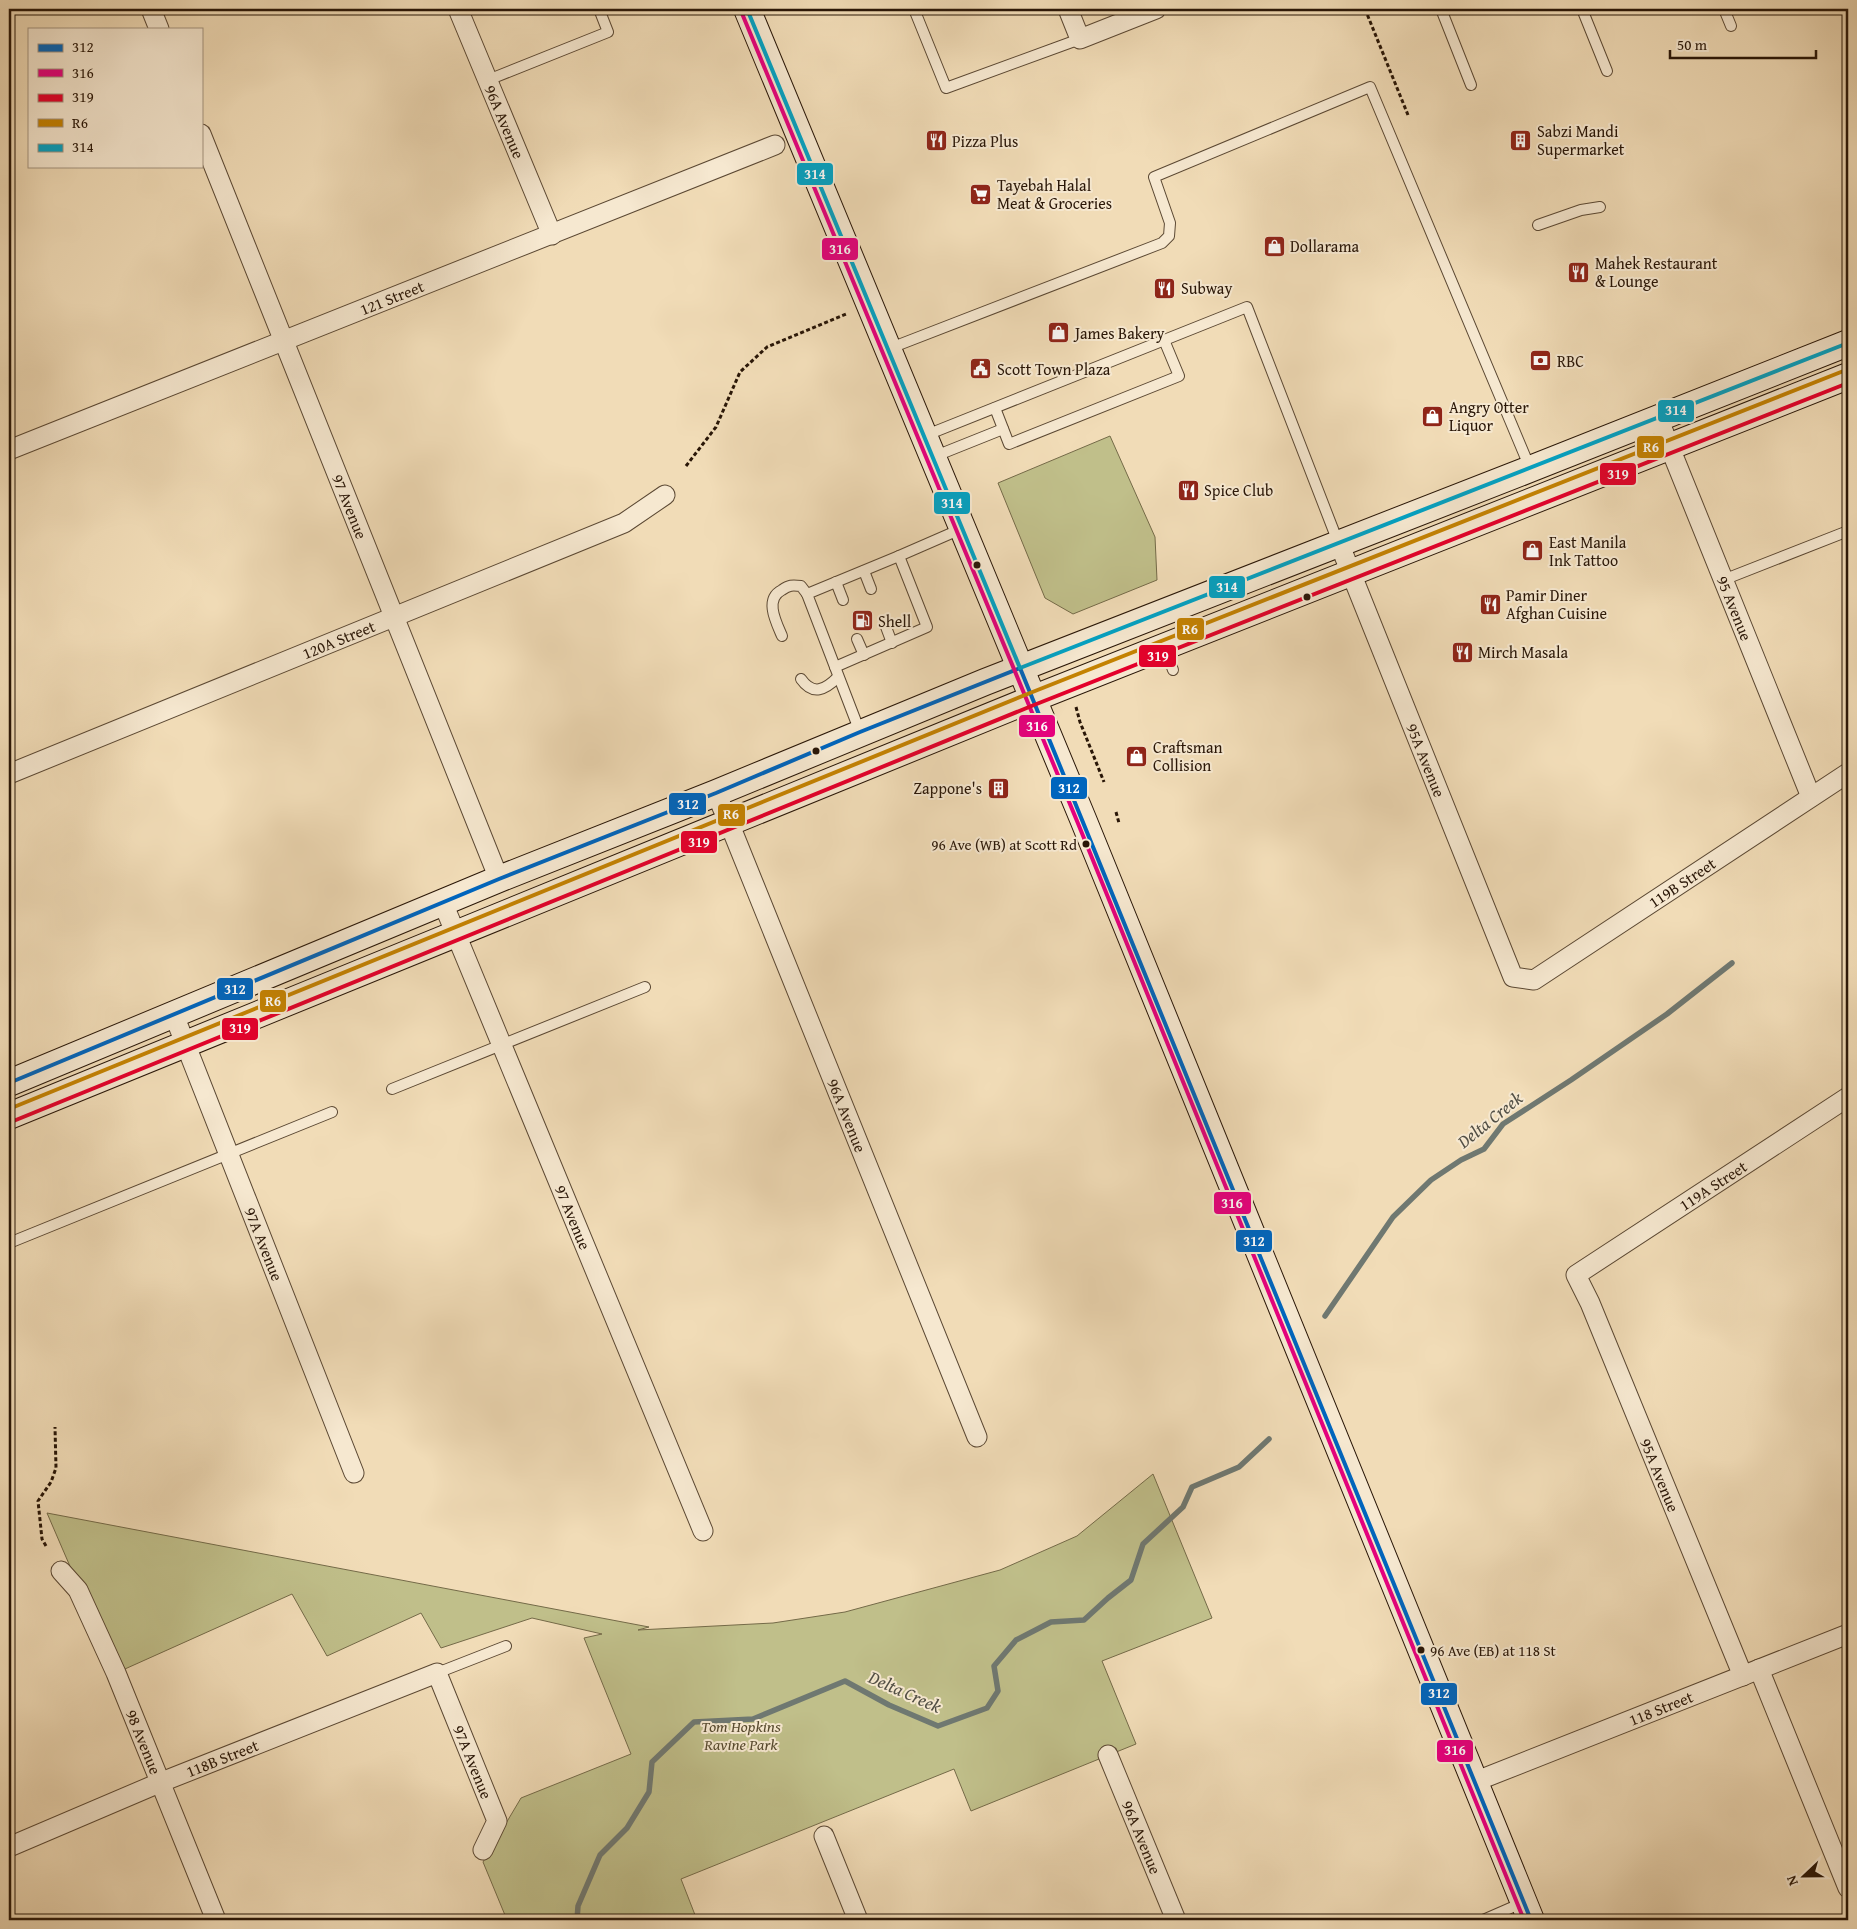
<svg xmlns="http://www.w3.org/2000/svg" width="1857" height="1929" viewBox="0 0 1857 1929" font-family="'Gentium Book Plus',serif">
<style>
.green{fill:#c0bf8a;stroke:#746a48}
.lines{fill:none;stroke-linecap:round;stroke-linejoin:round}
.stream{stroke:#6f7871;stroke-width:5.5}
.lane-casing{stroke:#5b4833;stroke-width:12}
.street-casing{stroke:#5b4833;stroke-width:21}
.secondary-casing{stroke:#291607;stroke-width:28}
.path{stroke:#291607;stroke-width:3;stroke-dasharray:4 2.5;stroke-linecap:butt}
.lane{stroke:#f6e8d0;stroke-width:10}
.street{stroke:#f6e8d0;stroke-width:19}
.secondary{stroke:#f6e8d0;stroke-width:26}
.bus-1-casing{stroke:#f6e8d0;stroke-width:8}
.bus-2-casing{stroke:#f6e8d0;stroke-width:8}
.bus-3-casing{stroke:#f6e8d0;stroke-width:8}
.bus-4-casing{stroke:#f6e8d0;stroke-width:8}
.bus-5-casing{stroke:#f6e8d0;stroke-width:8}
.bus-1{stroke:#0065bd;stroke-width:4}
.bus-2{stroke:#e5007d;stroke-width:4}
.bus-3{stroke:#e4002b;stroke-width:4}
.bus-4{stroke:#c48202;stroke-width:4}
.bus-5{stroke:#02a2c4;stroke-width:4}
.bus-dot{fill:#291607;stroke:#f6e8d0;stroke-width:2}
.labels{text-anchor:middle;stroke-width:4;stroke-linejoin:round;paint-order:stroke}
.bus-label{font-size:15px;fill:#291607;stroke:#f6e8d0;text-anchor:end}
.street-label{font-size:16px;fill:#291607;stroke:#f6e8d0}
.poi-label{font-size:16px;fill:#291607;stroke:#f6e8d0;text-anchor:start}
.park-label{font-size:16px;font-style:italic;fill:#56492e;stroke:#f6e8d0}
.water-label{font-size:18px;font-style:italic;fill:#524f45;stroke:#f6e8d0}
.line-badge{stroke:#f6e8d0;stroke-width:2}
.badge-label{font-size:14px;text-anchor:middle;font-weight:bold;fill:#fff}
</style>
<rect width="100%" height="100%" fill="#f1dcb7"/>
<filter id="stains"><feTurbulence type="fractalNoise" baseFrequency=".004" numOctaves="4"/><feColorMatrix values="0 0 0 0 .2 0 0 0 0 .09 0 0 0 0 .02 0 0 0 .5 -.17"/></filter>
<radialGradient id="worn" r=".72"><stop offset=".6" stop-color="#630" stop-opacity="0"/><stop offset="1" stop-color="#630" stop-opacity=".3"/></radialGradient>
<g class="green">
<path d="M1110 436 1155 537 1157 580 1073 614 1045 598 998 483Z"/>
<path d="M1153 1474 1212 1618 1102 1661 1136 1744 971 1811 954 1769 681 1879 697 1920H507L483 1862 521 1798 631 1754 584 1638 602 1634 532 1618 441 1648 421 1613 327 1656 292 1594 116 1673 47 1513 649 1627 638 1630 773 1623 845 1612 1000 1570 1077 1536Z"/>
</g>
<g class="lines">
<g class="stream">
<path d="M1325 1316 1393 1217 1431 1180 1461 1160 1484 1149 1503 1124 1571 1080 1667 1014 1732 963"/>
<path d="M577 1920 578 1906 600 1855 627 1828 649 1792 652 1762 694 1722 753 1719 845 1681 889 1705 938 1726 987 1708 998 1691 994 1666 1016 1640 1051 1622 1084 1620 1108 1598 1131 1580 1143 1544 1183 1507 1192 1487 1239 1467 1269 1439"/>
</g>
<defs>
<g id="lane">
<path d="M914 9 946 88 1080 39"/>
<path d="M1441 9 1471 85"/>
<path d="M1582 9 1607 71"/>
<path d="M1724 9 1731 26"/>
<path d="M488 80 608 32 599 9"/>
<path d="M1538 225 1581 210 1600 207"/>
<path d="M888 349 1162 243 1169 236 1170 223 1154 177 1370 87 1530 468"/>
<path d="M995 408 1009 444 1179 376 1164 340"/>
<path d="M924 436 1247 307 1338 542"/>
<path d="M933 457 1003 429"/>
<path d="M864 571 871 589"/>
<path d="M1723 580 1848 531"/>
<path d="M836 582 843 600"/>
<path d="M886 627 892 643"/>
<path d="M782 636C776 622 764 599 782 590 789 585 792 585 801 586L807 594"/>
<path d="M857 639 864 655"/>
<path d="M1165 648 1173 670"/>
<path d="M835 667 927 627 899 556 961 529"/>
<path d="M801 679C813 696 825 690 838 677"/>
<path d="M860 732 807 594 899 556"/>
<path d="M392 1089 645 987"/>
<path d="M9 1243 332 1112"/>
<path d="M437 1673 506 1646"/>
<path d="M1483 1920 1522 1903"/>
</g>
<g id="street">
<path d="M151 9 159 29"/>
<path id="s1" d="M458 9 552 235"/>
<path d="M1068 9 1080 39 1156 9"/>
<path id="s2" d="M201 134 499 879"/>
<path id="s3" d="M1658 418 1811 797"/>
<path id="s4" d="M9 450 775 145"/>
<path id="s5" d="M1339 543 1513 977 1534 980 1848 773"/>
<path id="s6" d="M9 774 624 523 665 495"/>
<path id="s7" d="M716 793 734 835 977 1437"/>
<path id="s8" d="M443 903 703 1531"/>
<path id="s9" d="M174 1015 354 1473"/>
<path id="s10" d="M61 1571 78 1590 116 1673 216 1920"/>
<path d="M1759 1669 1848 1888"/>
<path id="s11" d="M1743 1676 1590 1303 1576 1275 1848 1097"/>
<path id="s12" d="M1108 1755 1176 1920"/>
<path id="s13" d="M1474 1782 1848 1634"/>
<path d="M824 1836 858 1920"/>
<path id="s14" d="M9 1847 159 1783 437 1673 497 1821 483 1850"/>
</g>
<g id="secondary">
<path d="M747 9 1083 819 1531 1920"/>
<path d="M9 1083 499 879 716 793 985 682 1530 469 1848 343"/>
<path d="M9 1116 1032 699 1848 376"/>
</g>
</defs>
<use href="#lane" class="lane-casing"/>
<use href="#street" class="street-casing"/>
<use href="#secondary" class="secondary-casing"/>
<g class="path">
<path d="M1365 9 1408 115"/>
<path d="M686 466 716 427 740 372 767 347 846 314"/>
<path d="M1076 707 1080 722 1104 782"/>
<path d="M1116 812 1119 823"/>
<path d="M46 1546 42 1539 38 1501 51 1482 56 1468 55 1427"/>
</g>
<use href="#lane" class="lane"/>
<use href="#street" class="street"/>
<use href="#secondary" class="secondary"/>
<defs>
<path id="bus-1" d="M9 1083 499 879 716 793 860 732 1020 668 1531 1920"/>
<path id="bus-2" d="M741 11 1077 821 1524 1920"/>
<path id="bus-3" d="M11 1122 1034 705 1848 383"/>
<path id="bus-4" d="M9 1109 1030 693 1846 370"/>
<g id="bus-5">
<path d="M747 9 1020 668"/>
<path d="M1020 668 1848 343"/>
</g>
</defs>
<use href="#bus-1" class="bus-1-casing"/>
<use href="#bus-2" class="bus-2-casing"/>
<use href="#bus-3" class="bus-3-casing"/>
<use href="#bus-4" class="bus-4-casing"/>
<use href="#bus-5" class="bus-5-casing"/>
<use href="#bus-1" class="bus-1"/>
<use href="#bus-2" class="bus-2"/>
<use href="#bus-3" class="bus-3"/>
<use href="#bus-4" class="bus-4"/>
<use href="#bus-5" class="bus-5"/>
</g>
<defs>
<symbol id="building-square" viewBox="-11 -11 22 22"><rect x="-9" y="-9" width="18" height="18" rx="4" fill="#8f2418" stroke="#f6e8d0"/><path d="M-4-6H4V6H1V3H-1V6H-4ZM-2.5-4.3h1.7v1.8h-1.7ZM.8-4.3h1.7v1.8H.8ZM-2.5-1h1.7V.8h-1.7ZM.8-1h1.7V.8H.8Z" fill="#fff"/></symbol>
<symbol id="restaurant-square" viewBox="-11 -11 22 22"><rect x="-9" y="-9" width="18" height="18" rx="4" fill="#8f2418" stroke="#f6e8d0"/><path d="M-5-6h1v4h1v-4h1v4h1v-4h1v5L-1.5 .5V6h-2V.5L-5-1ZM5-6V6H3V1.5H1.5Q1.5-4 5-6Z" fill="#fff"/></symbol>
<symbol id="supermarket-square" viewBox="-11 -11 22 22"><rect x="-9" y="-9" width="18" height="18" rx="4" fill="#8f2418" stroke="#f6e8d0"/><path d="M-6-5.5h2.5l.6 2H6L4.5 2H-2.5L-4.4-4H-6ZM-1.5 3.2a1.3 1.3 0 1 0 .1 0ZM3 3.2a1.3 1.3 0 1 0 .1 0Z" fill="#fff"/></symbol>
<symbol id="shop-square" viewBox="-11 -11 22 22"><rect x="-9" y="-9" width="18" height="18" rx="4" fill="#8f2418" stroke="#f6e8d0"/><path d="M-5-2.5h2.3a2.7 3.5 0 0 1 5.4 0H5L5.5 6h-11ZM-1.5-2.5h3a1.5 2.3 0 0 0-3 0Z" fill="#fff"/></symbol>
<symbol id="bank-square" viewBox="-11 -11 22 22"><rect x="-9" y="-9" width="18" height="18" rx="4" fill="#8f2418" stroke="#f6e8d0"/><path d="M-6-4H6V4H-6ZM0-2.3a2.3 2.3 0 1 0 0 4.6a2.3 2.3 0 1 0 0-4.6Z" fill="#fff"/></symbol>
<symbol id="civic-square" viewBox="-11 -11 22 22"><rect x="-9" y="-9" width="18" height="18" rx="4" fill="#8f2418" stroke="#f6e8d0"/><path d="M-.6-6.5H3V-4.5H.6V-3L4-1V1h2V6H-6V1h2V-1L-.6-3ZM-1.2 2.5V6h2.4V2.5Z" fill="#fff"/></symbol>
<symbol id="fuel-square" viewBox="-11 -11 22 22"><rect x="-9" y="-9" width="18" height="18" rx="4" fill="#8f2418" stroke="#f6e8d0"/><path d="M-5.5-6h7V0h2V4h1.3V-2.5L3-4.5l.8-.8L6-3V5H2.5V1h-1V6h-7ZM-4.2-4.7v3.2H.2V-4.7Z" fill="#fff"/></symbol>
</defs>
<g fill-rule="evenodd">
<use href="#building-square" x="1508" y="128" width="25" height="25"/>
<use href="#restaurant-square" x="924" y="128" width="25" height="25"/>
<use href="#supermarket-square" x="968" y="182" width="25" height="25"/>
<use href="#shop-square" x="1262" y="234" width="25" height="25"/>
<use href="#restaurant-square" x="1566" y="260" width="25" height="25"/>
<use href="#restaurant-square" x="1152" y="276" width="25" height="25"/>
<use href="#shop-square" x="1046" y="320" width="25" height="25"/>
<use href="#bank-square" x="1528" y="348" width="25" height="25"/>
<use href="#civic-square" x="968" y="356" width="25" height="25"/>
<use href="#shop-square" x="1420" y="404" width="25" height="25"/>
<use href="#restaurant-square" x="1176" y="478" width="25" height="25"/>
<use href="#shop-square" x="1520" y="538" width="25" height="25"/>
<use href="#restaurant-square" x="1478" y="592" width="25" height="25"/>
<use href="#fuel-square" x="850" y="608" width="25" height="25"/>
<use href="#restaurant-square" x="1450" y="640" width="25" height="25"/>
<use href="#shop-square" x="1124" y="744" width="25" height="25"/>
<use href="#building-square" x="986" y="776" width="25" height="25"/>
</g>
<g class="bus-dot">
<circle cx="977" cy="565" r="4.5"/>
<circle cx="1307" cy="597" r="4.5"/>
<circle cx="816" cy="751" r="4.5"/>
<circle cx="1086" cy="844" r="4.5"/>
<circle cx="1421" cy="1650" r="4.5"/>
</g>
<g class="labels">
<g class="bus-label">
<text x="1077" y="850">96 Ave (WB) at Scott Rd</text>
<text x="1430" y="1656" text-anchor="start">96 Ave (EB) at 118 St</text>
</g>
<g class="street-label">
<text dy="6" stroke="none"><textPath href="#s1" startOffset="122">96A Avenue</textPath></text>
<text dy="6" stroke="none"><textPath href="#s4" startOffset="412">121 Street</textPath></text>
<text dy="6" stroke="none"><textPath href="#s2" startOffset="401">97 Avenue</textPath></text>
<text dy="6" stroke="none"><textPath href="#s3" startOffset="205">95 Avenue</textPath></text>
<text dy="6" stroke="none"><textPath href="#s6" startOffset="356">120A Street</textPath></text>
<text dy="6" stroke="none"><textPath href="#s5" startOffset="234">95A Avenue</textPath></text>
<text dy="6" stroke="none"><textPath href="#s5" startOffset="666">119B Street</textPath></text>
<text dy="6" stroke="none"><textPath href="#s7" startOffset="348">96A Avenue</textPath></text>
<text dy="6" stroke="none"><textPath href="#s11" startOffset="598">119A Street</textPath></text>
<text dy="6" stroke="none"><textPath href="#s8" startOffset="340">97 Avenue</textPath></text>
<text dy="6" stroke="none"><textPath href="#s9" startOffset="246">97A Avenue</textPath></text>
<text transform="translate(1660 1475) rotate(68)" y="6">95A Avenue</text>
<text dy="6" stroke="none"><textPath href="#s13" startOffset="201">118 Street</textPath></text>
<text dy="6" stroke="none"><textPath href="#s10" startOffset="191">98 Avenue</textPath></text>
<text dy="6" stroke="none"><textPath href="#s14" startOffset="231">118B Street</textPath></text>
<text dy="6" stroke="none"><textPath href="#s14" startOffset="558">97A Avenue</textPath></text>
<text dy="6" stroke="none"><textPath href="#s12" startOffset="89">96A Avenue</textPath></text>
</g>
<g class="poi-label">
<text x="1537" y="137">Sabzi Mandi<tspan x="1537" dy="18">Supermarket</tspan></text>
<text x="952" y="147">Pizza Plus</text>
<text x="997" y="191">Tayebah Halal<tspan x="997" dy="18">Meat &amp; Groceries</tspan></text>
<text x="1290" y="252">Dollarama</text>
<text x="1595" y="269">Mahek Restaurant<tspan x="1595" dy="18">&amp; Lounge</tspan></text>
<text x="1181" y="294">Subway</text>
<text x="1075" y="339">James Bakery</text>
<text x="1557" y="367">RBC</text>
<text x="997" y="375">Scott Town Plaza</text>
<text x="1449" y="413">Angry Otter<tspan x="1449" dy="18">Liquor</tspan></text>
<text x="1204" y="496">Spice Club</text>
<text x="1549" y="548">East Manila<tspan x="1549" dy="18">Ink Tattoo</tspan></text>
<text x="1506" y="601">Pamir Diner<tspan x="1506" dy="18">Afghan Cuisine</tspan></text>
<text x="878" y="627">Shell</text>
<text x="1478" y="658">Mirch Masala</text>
<text x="1153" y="753">Craftsman<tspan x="1153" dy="18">Collision</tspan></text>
<text x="982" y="794" text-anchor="end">Zappone's</text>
</g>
<g class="park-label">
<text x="741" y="1732">Tom Hopkins<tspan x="741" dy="18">Ravine Park</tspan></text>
</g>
<g class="water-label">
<text transform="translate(1490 1120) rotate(-39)" y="6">Delta Creek</text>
<text transform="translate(905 1692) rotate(24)" y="6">Delta Creek</text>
</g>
</g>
<g class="line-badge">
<rect x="796" y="162" width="38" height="24" rx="5" fill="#02a2c4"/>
<rect x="821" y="237" width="38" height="24" rx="5" fill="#e5007d"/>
<rect x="1657" y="399" width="38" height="24" rx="5" fill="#02a2c4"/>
<rect x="1636" y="435" width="29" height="24" rx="5" fill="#c48202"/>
<rect x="1599" y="462" width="38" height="24" rx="5" fill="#e4002b"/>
<rect x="933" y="491" width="38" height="24" rx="5" fill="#02a2c4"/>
<rect x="1208" y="575" width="38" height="24" rx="5" fill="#02a2c4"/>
<rect x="1176" y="617" width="29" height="24" rx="5" fill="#c48202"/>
<rect x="1138" y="644" width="39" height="24" rx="5" fill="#e4002b"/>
<rect x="1018" y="714" width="38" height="24" rx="5" fill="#e5007d"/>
<rect x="1050" y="776" width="38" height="24" rx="5" fill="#0065bd"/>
<rect x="668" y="792" width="39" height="24" rx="5" fill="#0065bd"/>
<rect x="717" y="803" width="29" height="24" rx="5" fill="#c48202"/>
<rect x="680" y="830" width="38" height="24" rx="5" fill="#e4002b"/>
<rect x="216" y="977" width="38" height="24" rx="5" fill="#0065bd"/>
<rect x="259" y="989" width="28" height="24" rx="5" fill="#c48202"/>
<rect x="221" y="1017" width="38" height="24" rx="5" fill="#e4002b"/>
<rect x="1213" y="1191" width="39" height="24" rx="5" fill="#e5007d"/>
<rect x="1235" y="1229" width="38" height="24" rx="5" fill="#0065bd"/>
<rect x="1420" y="1682" width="38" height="24" rx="5" fill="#0065bd"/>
<rect x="1436" y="1739" width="38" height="24" rx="5" fill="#e5007d"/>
</g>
<g class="badge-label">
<text x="815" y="179">314</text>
<text x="840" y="254">316</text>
<text x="1676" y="415">314</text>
<text x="1651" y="452">R6</text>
<text x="1618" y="479">319</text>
<text x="952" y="508">314</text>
<text x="1227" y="592">314</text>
<text x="1190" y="634">R6</text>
<text x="1158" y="661">319</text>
<text x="1037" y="731">316</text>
<text x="1069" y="793">312</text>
<text x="688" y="809">312</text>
<text x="731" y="819">R6</text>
<text x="699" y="847">319</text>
<text x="235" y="994">312</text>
<text x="273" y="1006">R6</text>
<text x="240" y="1033">319</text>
<text x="1232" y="1208">316</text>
<text x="1254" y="1246">312</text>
<text x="1439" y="1698">312</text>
<text x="1455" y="1755">316</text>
</g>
<rect width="1857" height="1929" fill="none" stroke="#f1dcb7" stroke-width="30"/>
<rect x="10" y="10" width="1837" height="1909" fill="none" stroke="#291607" stroke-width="2.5"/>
<rect x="15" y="15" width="1827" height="1899" fill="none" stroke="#291607"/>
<rect x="28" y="28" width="175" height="140" fill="#f6e8d0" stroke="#a49480"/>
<rect x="38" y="44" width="25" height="8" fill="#0065bd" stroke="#a49480"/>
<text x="72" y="52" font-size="15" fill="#291607">312</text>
<rect x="38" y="69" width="25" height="8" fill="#e5007d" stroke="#a49480"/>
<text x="72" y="78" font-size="15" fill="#291607">316</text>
<rect x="38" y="94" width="25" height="8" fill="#e4002b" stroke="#a49480"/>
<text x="72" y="102" font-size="15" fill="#291607">319</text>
<rect x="38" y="119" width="25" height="8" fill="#c48202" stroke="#a49480"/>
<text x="72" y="128" font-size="15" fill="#291607">R6</text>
<rect x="38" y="144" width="25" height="8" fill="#02a2c4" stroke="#a49480"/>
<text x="72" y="152" font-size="15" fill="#291607">314</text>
<g transform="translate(1804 1876) rotate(248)" stroke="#f6e8d0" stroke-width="4" paint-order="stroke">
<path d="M0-4L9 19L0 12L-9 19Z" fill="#291607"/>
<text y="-8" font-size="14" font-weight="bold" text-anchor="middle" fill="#291607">N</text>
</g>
<path d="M1670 50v8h146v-8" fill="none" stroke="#291607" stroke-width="2.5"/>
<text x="1677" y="50" font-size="15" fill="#291607" stroke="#f6e8d0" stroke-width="4" paint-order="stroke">50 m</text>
<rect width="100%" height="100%" filter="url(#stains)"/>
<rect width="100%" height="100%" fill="url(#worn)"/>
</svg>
